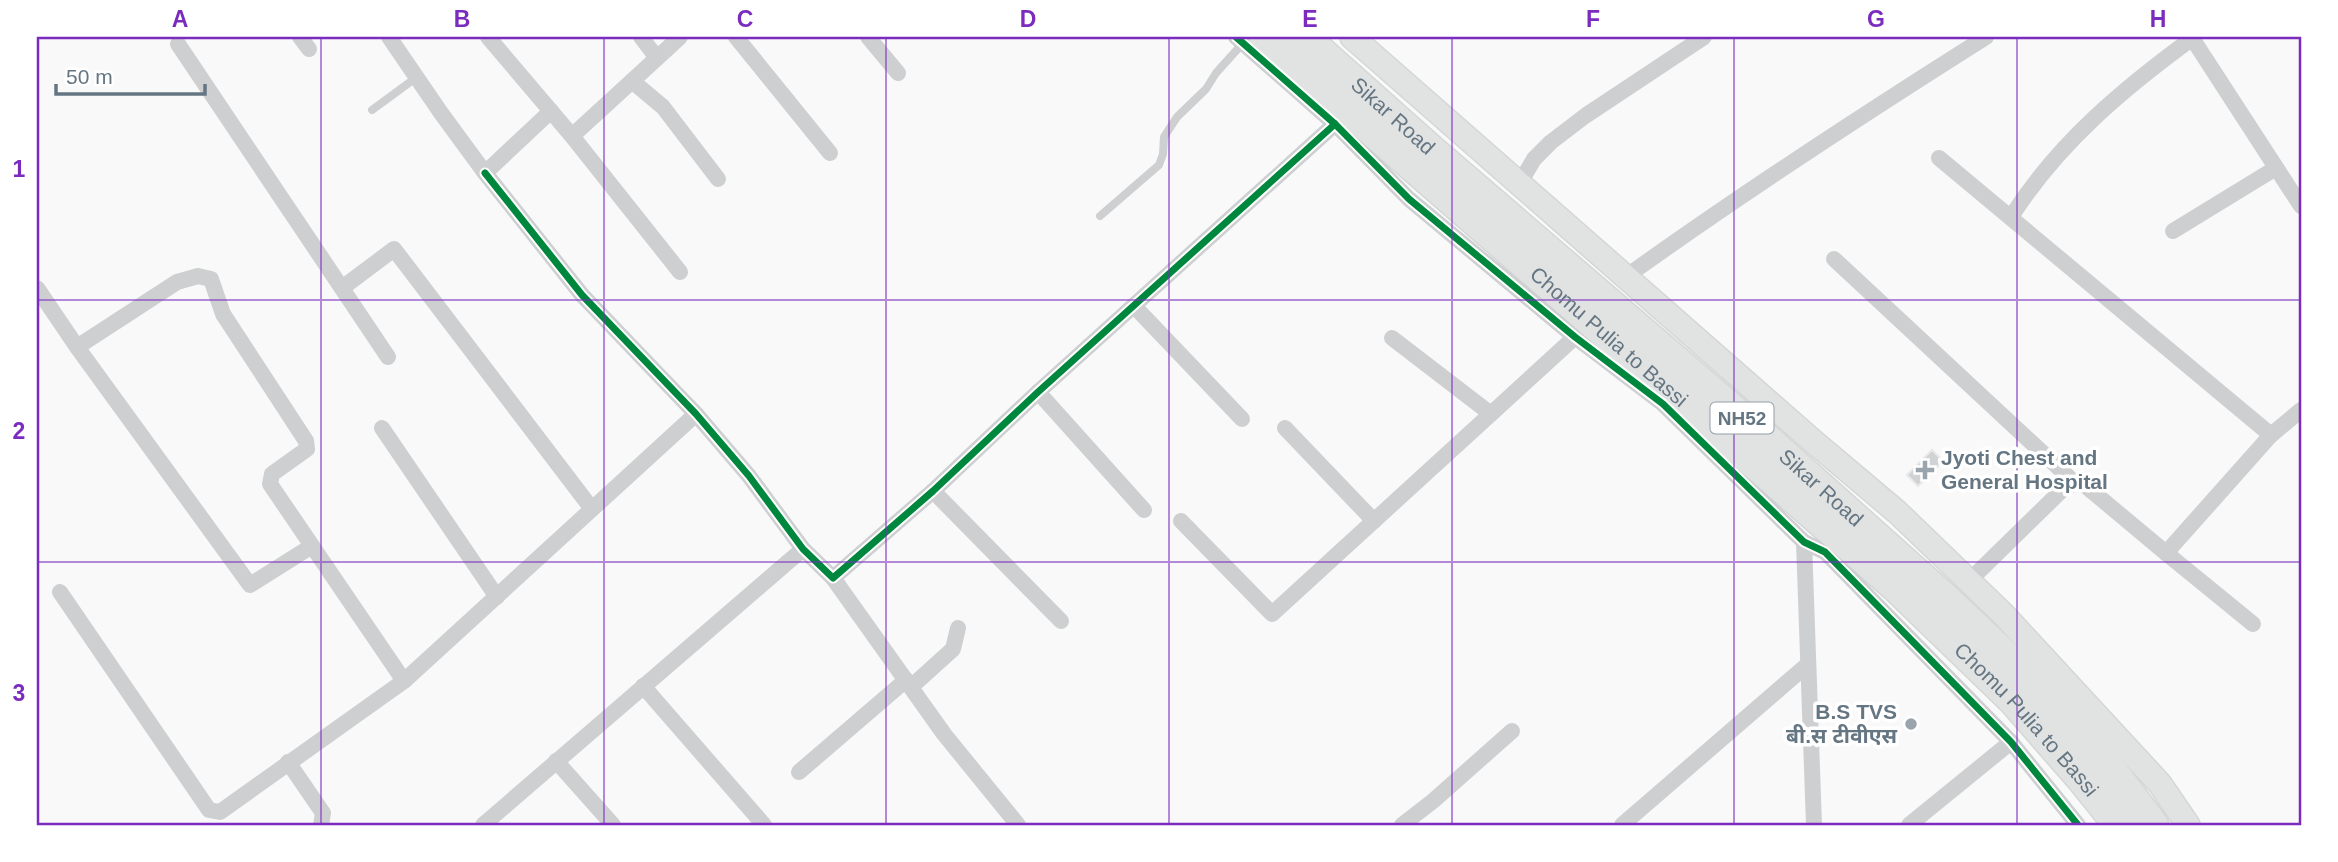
<svg xmlns="http://www.w3.org/2000/svg" width="2338" height="862" viewBox="0 0 2338 862" font-family="Helvetica,'Noto Sans Devanagari',sans-serif">
<style>
.building{fill:#d0d2d3;stroke:#e8e8e8;stroke-width:2}
.lines{fill:none;stroke-linecap:round;stroke-linejoin:round}
.secondary-casing{stroke:#d5d6d7;stroke-width:26}
.highway-casing{stroke:#d5d6d6;stroke-width:33}
.lane{stroke:#cecfd0;stroke-width:8}
.street{stroke:#cecfd0;stroke-width:16}
.secondary{stroke:#e1e2e2;stroke-width:23}
.highway{stroke:#e1e2e2;stroke-width:30}
.cycleway-casing{stroke:#fff;stroke-width:11}
.cycleway{stroke:#00873e;stroke-width:7}
.grid{fill:none;stroke:#7b2cbf;stroke-width:2;stroke-opacity:0.55}
.poi-dot{fill:#99a4ac;stroke:#fff;stroke-width:2.5}
.labels{text-anchor:middle;stroke-width:7;stroke-linejoin:round;paint-order:stroke}
.shield{fill:#fff;stroke:#939fa8;stroke-width:2}
.shield-label{font-size:19px;font-weight:bold;fill:#657683}
.street-label{font-size:21px;fill:#657683;stroke:#fff}
.poi-label{font-size:21px;font-weight:bold;fill:#657683;stroke:#fff;text-anchor:start}
.neatline{fill:none;stroke:#7b2cbf;stroke-width:2.5}
.grid-label{font-size:23px;text-anchor:middle;font-weight:bold;fill:#7b2cbf}
</style>
<rect width="100%" height="100%" fill="#f9f9f9"/>
<path class="building" d="M1932 450 1943 461 1918 486 1907 475Z"/>
<g class="lines">
<defs>
<path id="secondary" d="M1352 37 1814 442 1897 512 2003 614 2160 784 2188 825"/>
<g id="highway">
<path id="s1" d="M1264 37 1895 586 2014 701 2082 779 2119 825"/>
<path id="s2" d="M1304 37 1432 151 1754 428 1950 603 2053 701 2103 759 2153 825"/>
</g>
</defs>
<use href="#secondary" class="secondary-casing"/>
<use href="#highway" class="highway-casing"/>
<g class="lane">
<path d="M372 110 417 77"/>
<path d="M1100 216 1159 165 1163 154 1164 137 1177 117 1206 89 1216 73 1243 43"/>
</g>
<g class="street">
<path d="M300 37 309 49"/>
<path d="M389 37 441 113 485 173 551 111"/>
<path d="M488 37 572 136"/>
<path d="M641 37 657 58"/>
<path d="M736 37 830 153"/>
<path d="M868 37 898 73"/>
<path d="M1236 37 1335 124 1409 199 1575 337 1663 404 1804 542 1825 552 2011 742 2078 825"/>
<path d="M2192 38 2301 206"/>
<path d="M178 44 388 357"/>
<path d="M632 81 663 107 718 179"/>
<path d="M1939 158 2271 435"/>
<path d="M485 173 582 295 696 414 749 476 803 549 833 578 933 491 1038 392 1335 124"/>
<path d="M1520 183 1534 159 1551 142 1585 116 1704 37"/>
<path d="M2011 217C2058 143 2124 88 2194 37"/>
<path d="M2173 231 2276 168"/>
<path d="M1834 259 2075 483"/>
<path d="M680 272 572 136 680 37"/>
<path d="M1627 276C1744 192 1864 114 1986 37"/>
<path d="M37 288 77 347 250 585 312 546"/>
<path d="M342 288 394 249 592 509"/>
<path d="M1134 306 1242 419"/>
<path d="M1392 338 1491 414"/>
<path d="M77 347 177 282 198 276 211 279 223 314 306 441 307 449 272 474 270 484 404 681"/>
<path d="M1038 392 1144 510"/>
<path d="M382 428 497 597"/>
<path d="M1285 428 1374 521"/>
<path d="M933 491 1061 621"/>
<path d="M1181 521 1272 614 1575 337"/>
<path d="M1804 542 1814 825"/>
<path d="M2166 553 2253 624"/>
<path d="M833 578 944 734 1018 825"/>
<path d="M1969 581 2062 490 2075 483 2081 482 2166 553 2271 435 2301 410"/>
<path d="M60 592 209 810 220 812 404 681 696 414"/>
<path d="M643 686 764 825"/>
<path d="M911 687 953 649 958 628"/>
<path d="M556 761 613 825"/>
<path d="M288 762 323 813 321 825"/>
<path d="M799 772 906 680"/>
<path d="M483 825 803 549"/>
<path d="M1402 825 1433 801 1512 731"/>
<path d="M1622 825 1807 665"/>
<path d="M1909 825 2011 742"/>
</g>
<use href="#secondary" class="secondary"/>
<use href="#highway" class="highway"/>
<defs>
<g id="cycleway">
<path d="M1236 37 1335 124 1409 199 1575 337 1663 404 1804 542 1825 552 2011 742 2078 825"/>
<path d="M485 173 582 295 696 414 749 476 803 549 833 578 933 491 1038 392 1335 124"/>
</g>
</defs>
<use href="#cycleway" class="cycleway-casing"/>
<use href="#cycleway" class="cycleway"/>
</g>
<path class="grid" d="M321 37V825M604 37V825M886 37V825M1169 37V825M1452 37V825M1734 37V825M2017 37V825M37 300H2301M37 562H2301"/>
<g class="poi-dot">
<path d="M1921.5 459.5h7v7h7v7h-7v7h-7v-7h-7v-7h7z"/>
<circle cx="1911" cy="724" r="7"/>
</g>
<g class="labels">
<rect class="shield" x="1710.5" y="402.5" width="63" height="31" rx="5"/>
<g class="shield-label">
<text x="1742" y="425">NH52</text>
</g>
<g class="street-label">
<text dy="7" stroke="none"><textPath href="#s2" startOffset="119">Sikar Road</textPath></text>
<text dy="7" stroke="none"><textPath href="#s1" startOffset="457">Chomu Pulia to Bassi</textPath></text>
<text dy="7" stroke="none"><textPath href="#s2" startOffset="686">Sikar Road</textPath></text>
<text dy="7" stroke="none"><textPath href="#s1" startOffset="1024">Chomu Pulia to Bassi</textPath></text>
</g>
<g class="poi-label">
<text x="1941" y="465">Jyoti Chest and<tspan x="1941" dy="24">General Hospital</tspan></text>
<text x="1897" y="719" text-anchor="end">B.S TVS<tspan x="1897" dy="24">बी.स टीवीएस</tspan></text>
</g>
</g>
<rect width="2338" height="862" fill="none" stroke="#ffffff" stroke-width="77"/>
<path d="M56 84v10h149v-10" fill="none" stroke="#657683" stroke-width="3.5"/>
<text x="66" y="84" font-size="21" fill="#657683" stroke="#ffffff" stroke-width="5" paint-order="stroke">50 m</text>
<rect x="38" y="38" width="2262" height="786" class="neatline"/>
<g class="grid-label">
<text x="180" y="27">A</text>
<text x="462" y="27">B</text>
<text x="745" y="27">C</text>
<text x="1028" y="27">D</text>
<text x="1310" y="27">E</text>
<text x="1593" y="27">F</text>
<text x="1876" y="27">G</text>
<text x="2158" y="27">H</text>
<text x="19" y="177">1</text>
<text x="19" y="439">2</text>
<text x="19" y="701">3</text>
</g>
</svg>
